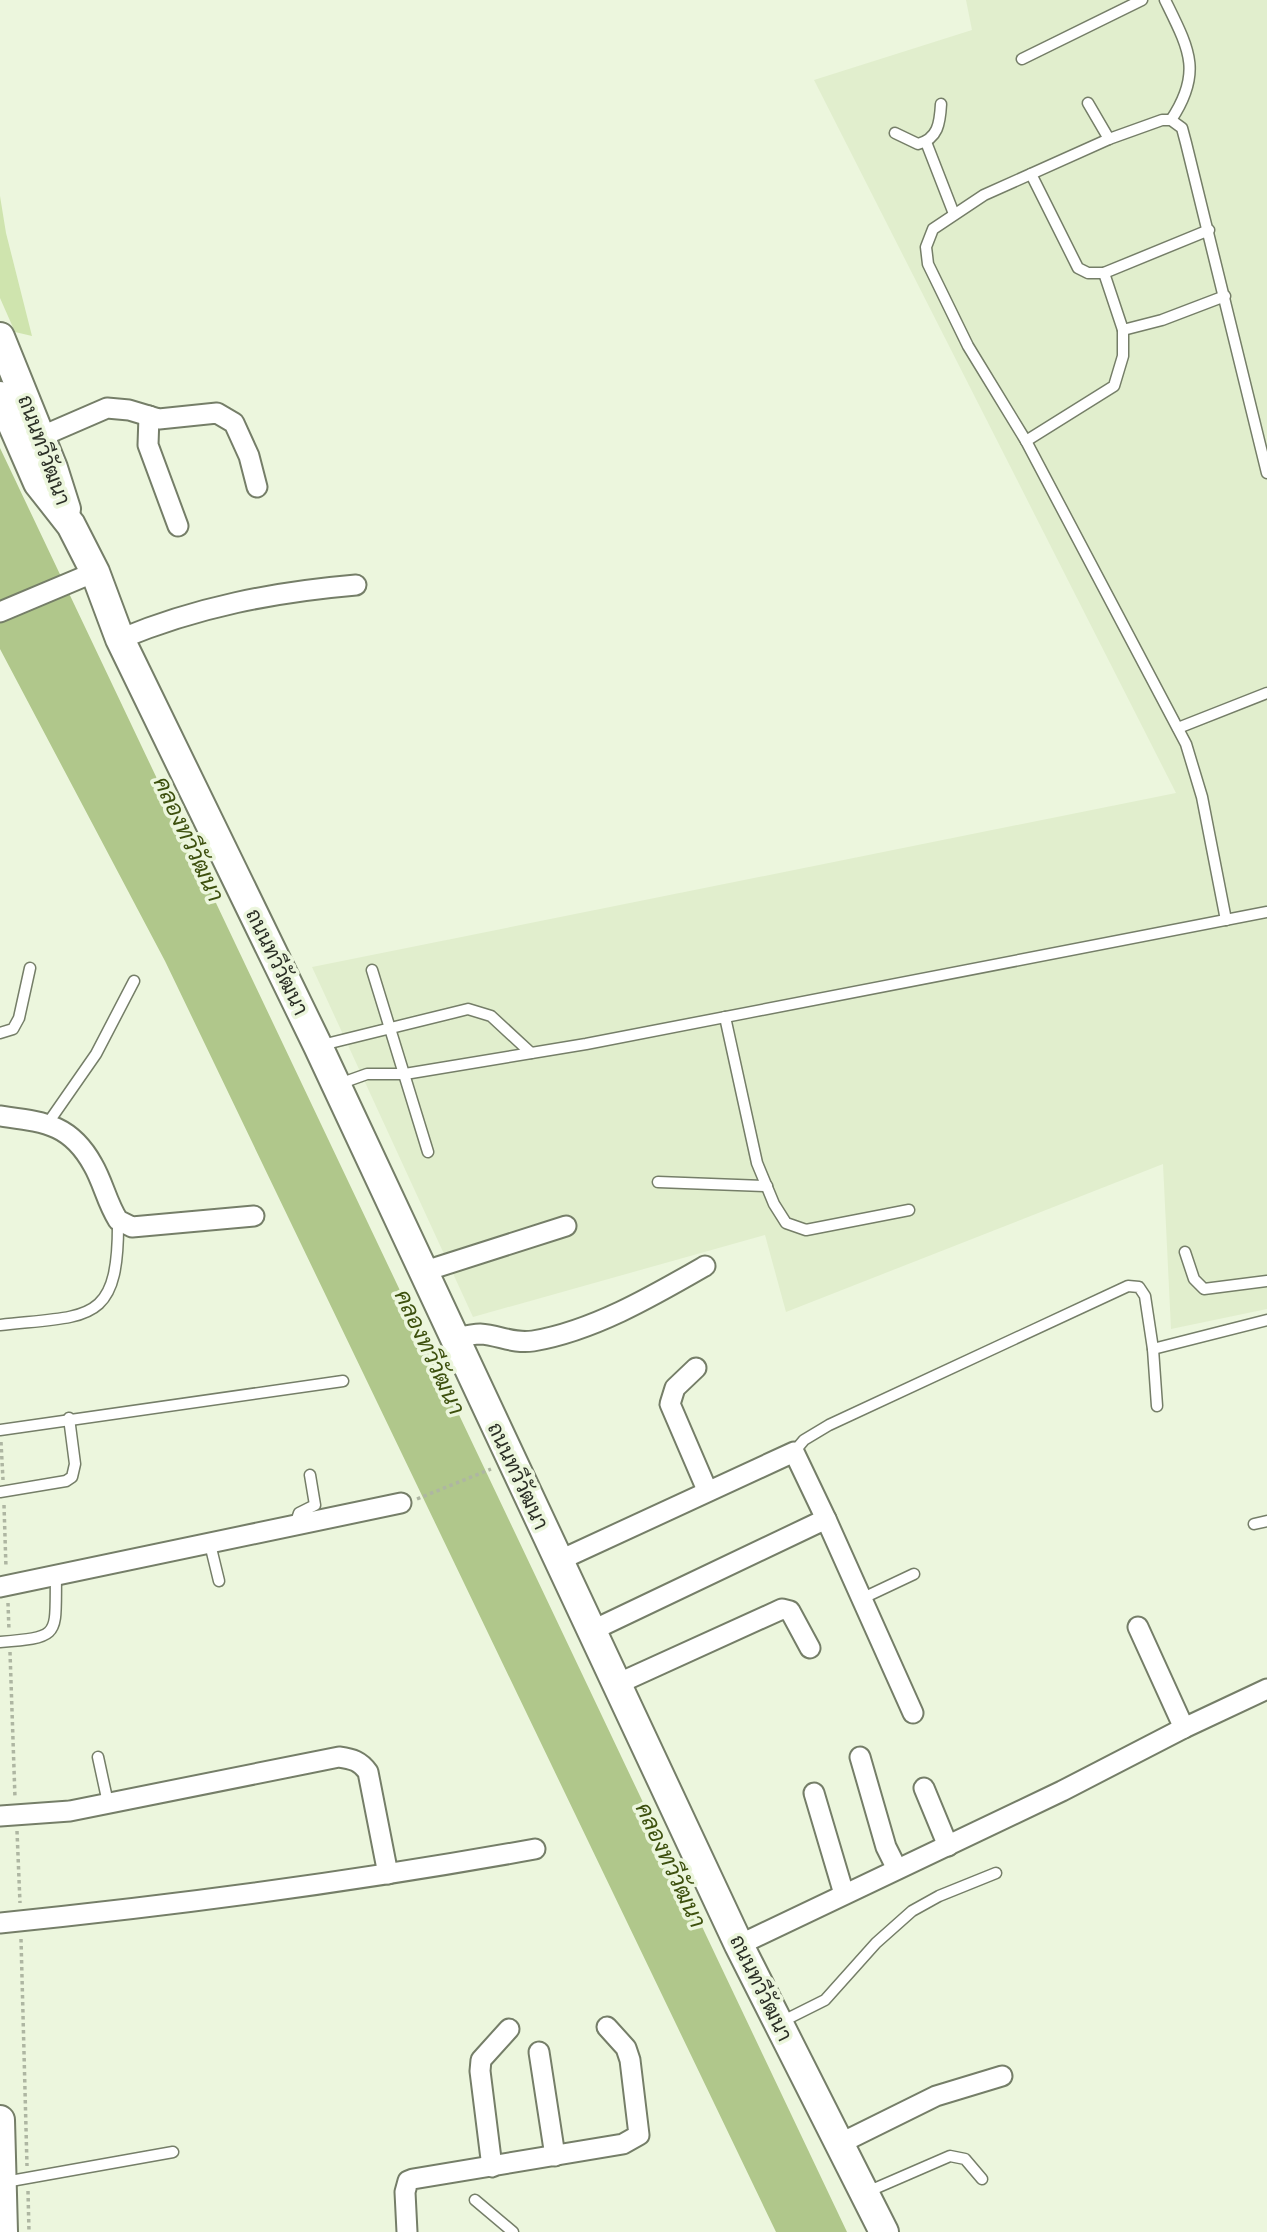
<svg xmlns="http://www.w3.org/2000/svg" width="1267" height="2232" viewBox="0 0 1267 2232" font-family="'Sofia Sans Condensed',Sarabun,sans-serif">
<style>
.built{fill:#e1eecd}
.green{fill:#cfe4ae}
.water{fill:#b0c78b}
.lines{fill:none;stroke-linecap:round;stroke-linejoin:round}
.service-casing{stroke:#757e68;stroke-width:13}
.minor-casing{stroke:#757e68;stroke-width:23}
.secondary-casing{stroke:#757e68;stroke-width:32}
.path{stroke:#aeb6a2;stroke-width:3.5;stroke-dasharray:3.5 3.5;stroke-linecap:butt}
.service{stroke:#fff;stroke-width:10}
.minor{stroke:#fff;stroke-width:19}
.secondary{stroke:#fff;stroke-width:28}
.labels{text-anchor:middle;stroke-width:7;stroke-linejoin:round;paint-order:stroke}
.street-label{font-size:21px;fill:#2b2f26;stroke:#ecf6dd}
.water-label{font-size:23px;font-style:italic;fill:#3d500e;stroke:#ecf6dd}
</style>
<rect width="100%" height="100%" fill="#ecf6dd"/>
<path class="built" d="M966 0H1267V1309L1171 1329 1163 1164 786 1312 765 1235 473 1317 312 967 1176 793 814 80 972 30Z"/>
<path class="green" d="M0 196 6 233 32 336 15 332 0 298Z"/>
<path class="water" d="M0 448 847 2232H776L165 961 0 649Z"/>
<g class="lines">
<defs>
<g id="service">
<path d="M1165 0C1189 49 1203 72 1171 120"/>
<path d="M1022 59 1142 0"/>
<path d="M1088 103 1109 139"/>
<path d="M895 133 918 144C938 139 940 123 941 104"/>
<path d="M926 142 954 214"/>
<path d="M1031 174 1078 268 1088 273H1104"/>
<path d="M1209 230 1104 273 1123 330 1162 320 1225 296"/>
<path d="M1026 441 1114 386 1123 356V330"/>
<path d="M1178 728 1267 693"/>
<path d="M1226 920 1202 797 1186 744 1026 441 968 346 928 264 926 247 933 229 984 195 1109 139 1162 120H1171L1182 128 1186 143 1267 473"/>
<path d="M372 970 428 1152"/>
<path d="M725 1017 757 1163 774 1204 786 1223 806 1230 909 1210"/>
<path d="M0 1033 13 1029 19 1018 30 968"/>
<path d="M322 1045 468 1009 491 1016 531 1053"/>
<path d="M339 1084 367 1074H405L586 1044 1267 912"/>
<path d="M48 1123 96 1054 134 981"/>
<path d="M658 1182 767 1186"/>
<path d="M1185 1252 1194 1279 1204 1289 1267 1281"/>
<path d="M0 1325C90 1315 119 1325 118 1220"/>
<path d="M1153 1349 1157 1406"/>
<path d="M0 1430 343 1381"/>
<path d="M794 1452 804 1440 829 1425 1128 1286 1139 1287 1145 1296 1153 1349 1267 1320"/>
<path d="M0 1492 66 1481 72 1477 75 1464 69 1418"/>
<path d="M1254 1524 1267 1521"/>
<path d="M295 1525 299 1513 315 1505 310 1475"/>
<path d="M210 1544 219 1581"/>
<path d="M861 1599 914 1574"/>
<path d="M0 1642C62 1637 55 1636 56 1576"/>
<path d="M98 1757 108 1803"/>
<path d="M781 2022 825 2000 876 1943 912 1911 939 1896 996 1873"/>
<path d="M5 2182 173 2152"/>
<path d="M867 2192 950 2156 965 2159 982 2179"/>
<path d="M475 2200 513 2232"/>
</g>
<g id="minor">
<path d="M149 416 148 445 178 526"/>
<path d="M40 437 107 408 129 410 159 419 217 413 234 423 249 456 257 487"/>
<path d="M0 612 95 572"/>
<path d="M120 639C197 607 274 592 356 585"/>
<path d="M0 1116C43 1122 70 1123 93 1165 103 1182 107 1203 118 1220L132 1227 254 1216"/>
<path d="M422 1272 566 1226"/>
<path d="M453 1339C462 1337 471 1334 480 1334 499 1335 513 1344 533 1341 593 1331 653 1296 705 1266"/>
<path d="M696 1368 675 1388 670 1404 707 1490"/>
<path d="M558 1561 794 1452 826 1519"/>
<path d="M0 1587 401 1503"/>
<path d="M1138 1627 1184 1728 1267 1689"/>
<path d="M591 1631 826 1519 913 1713"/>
<path d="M617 1684 782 1609 790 1611 810 1648"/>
<path d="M860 1757 886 1847 897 1869"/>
<path d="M924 1788 948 1846"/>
<path d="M814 1793 844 1894"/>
<path d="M0 1816 70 1811 339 1757C353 1759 360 1761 368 1772L388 1874"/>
<path d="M0 1923C179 1905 358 1881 535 1849"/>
<path d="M739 1945 1062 1791 1184 1728"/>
<path d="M539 2052 555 2156"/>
<path d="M839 2144 936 2096 1002 2076"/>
<path d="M492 2167 480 2071 481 2060 509 2029"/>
<path d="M407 2232 405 2192 408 2181 413 2179 623 2144 639 2135 630 2060 626 2048 607 2027"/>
</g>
<g id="secondary">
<path d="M0 337 53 468 66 509"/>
<path d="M0 396 38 483 71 525 95 572 120 639 318 1046 739 1945 884 2232"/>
<path d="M0 2120 3 2232"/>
</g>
</defs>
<use href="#service" class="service-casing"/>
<use href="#minor" class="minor-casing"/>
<use href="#secondary" class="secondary-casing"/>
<g class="path">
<path d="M1 1442 3 1480"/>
<path d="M417 1499 491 1469"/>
<path d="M4 1505 6 1568"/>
<path d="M8 1603 9 1631"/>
<path d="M10 1652 15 1798"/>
<path d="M17 1831 20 1903"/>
<path d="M21 1939 27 2166"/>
<path d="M28 2191 29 2232"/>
</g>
<use href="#service" class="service"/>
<use href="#minor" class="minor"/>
<use href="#secondary" class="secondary"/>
</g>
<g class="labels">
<g class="street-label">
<text transform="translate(44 450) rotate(70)" y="7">ถนนทวีวัฒนา</text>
<text transform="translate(277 962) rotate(64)" y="7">ถนนทวีวัฒนา</text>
<text transform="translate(518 1476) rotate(65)" y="7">ถนนทวีวัฒนา</text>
<text transform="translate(761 1988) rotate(64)" y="7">ถนนทวีวัฒนา</text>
</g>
<g class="water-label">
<text transform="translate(189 839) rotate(65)" y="8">คลองทวีวัฒนา</text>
<text transform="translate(430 1352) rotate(65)" y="8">คลองทวีวัฒนา</text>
<text transform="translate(671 1865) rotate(65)" y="8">คลองทวีวัฒนา</text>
</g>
</g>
</svg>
